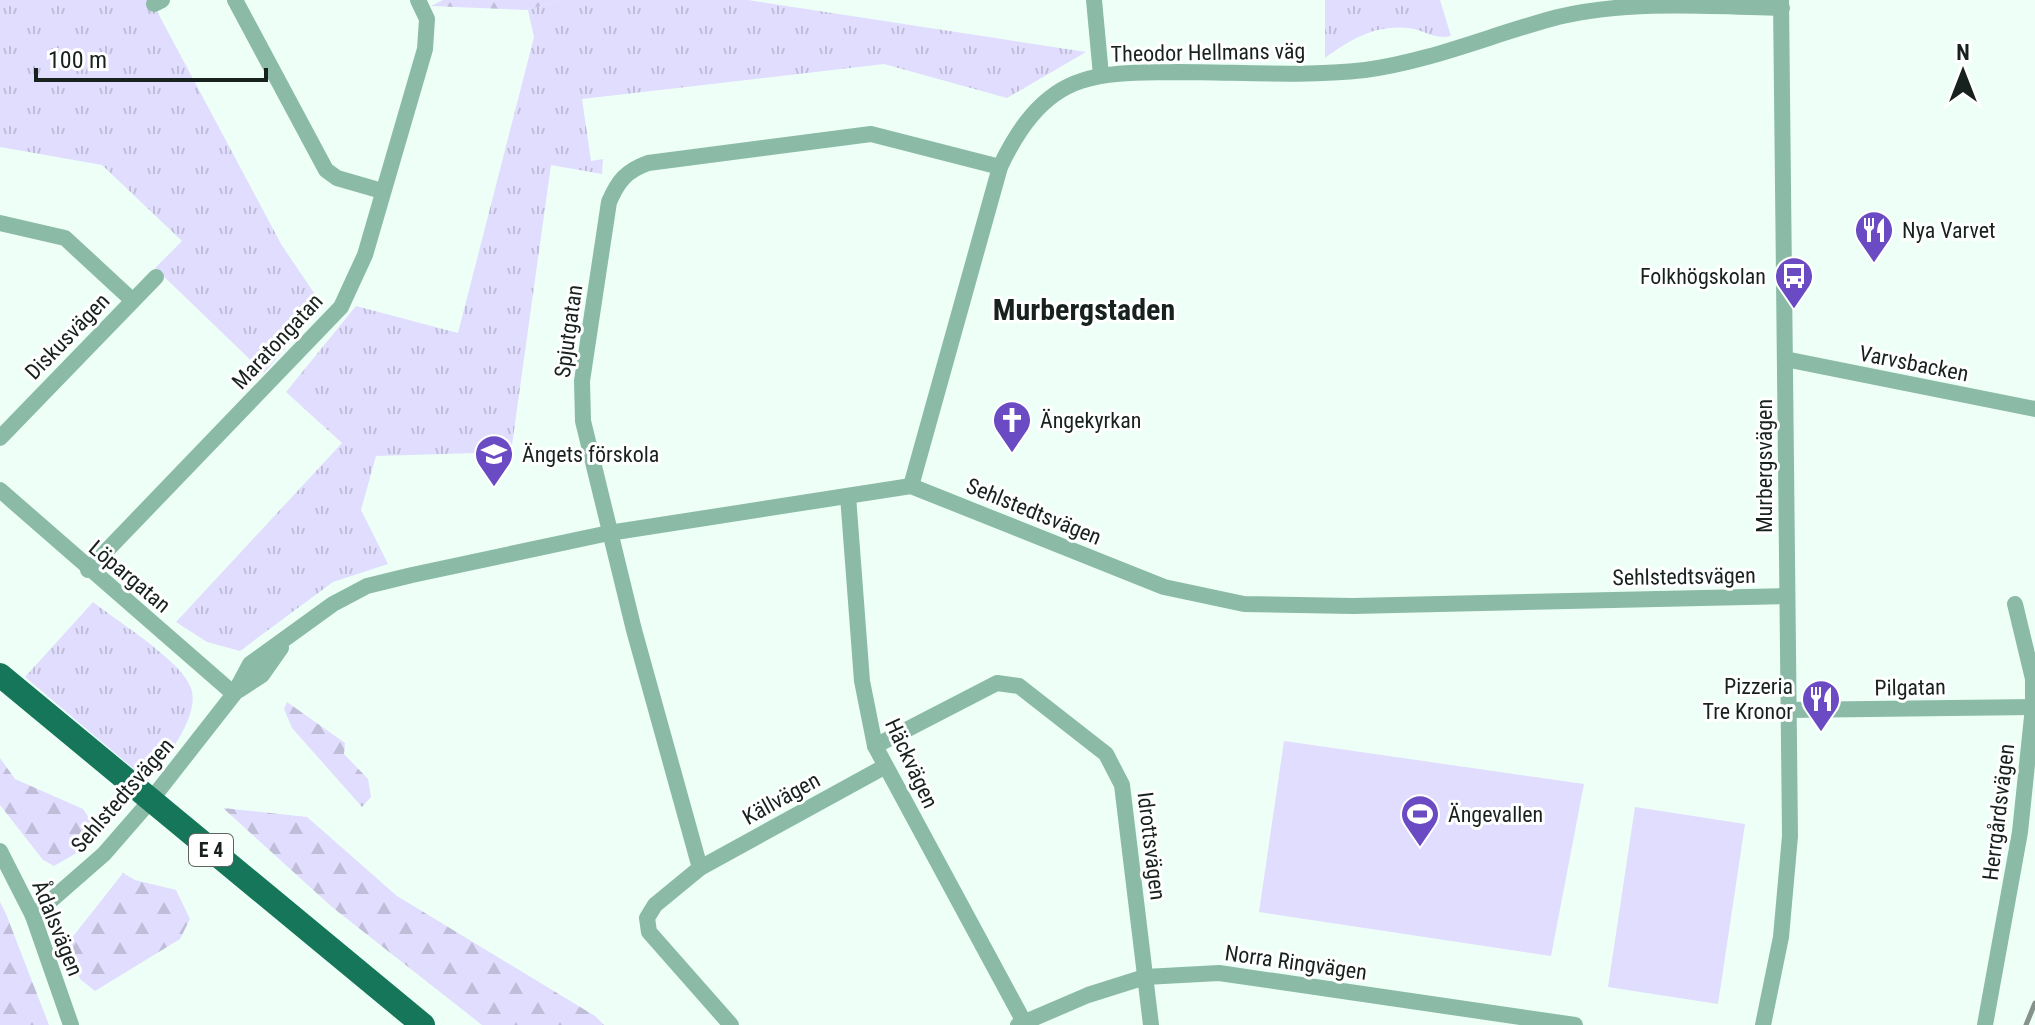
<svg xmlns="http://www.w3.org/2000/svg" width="2035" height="1025" viewBox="0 0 2035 1025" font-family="'Roboto Condensed',sans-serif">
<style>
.grass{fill:url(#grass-tufts)}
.forest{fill:url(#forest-firs)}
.pitch{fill:#e1ddfe}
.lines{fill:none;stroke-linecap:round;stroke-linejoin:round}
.minor{stroke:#8bbba7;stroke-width:16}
.trunk{stroke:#16765a;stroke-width:24}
.rail{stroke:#86938d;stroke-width:5}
.labels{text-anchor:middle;stroke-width:6;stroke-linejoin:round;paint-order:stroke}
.shield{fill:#fff;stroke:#5d6461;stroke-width:2}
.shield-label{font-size:20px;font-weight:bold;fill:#17211d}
.street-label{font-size:22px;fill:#17211d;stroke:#fff}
.poi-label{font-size:22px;fill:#17211d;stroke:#fff;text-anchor:start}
.district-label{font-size:30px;font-weight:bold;fill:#17211d;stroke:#fff}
</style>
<defs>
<pattern id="grass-tufts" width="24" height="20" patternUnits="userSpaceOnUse" patternTransform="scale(2)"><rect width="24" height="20" fill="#e1ddfe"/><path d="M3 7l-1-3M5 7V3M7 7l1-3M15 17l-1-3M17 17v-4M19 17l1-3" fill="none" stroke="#c0bdd9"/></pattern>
<pattern id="forest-firs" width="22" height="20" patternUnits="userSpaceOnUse" patternTransform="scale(2)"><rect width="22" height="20" fill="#e1ddfe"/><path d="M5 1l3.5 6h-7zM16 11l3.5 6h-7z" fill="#c0bdd9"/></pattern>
</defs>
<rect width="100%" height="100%" fill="#eefff7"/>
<g class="grass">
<path d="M0 0H151L281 244 322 305 264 373 155 268 182 241 102 165 0 147Z"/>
<path d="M557 0H748L1086 52 1007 98 884 64 582 99 591 161 603 159 602 174 551 165 511 452 376 456 361 510 388 564 333 582 240 651 207 642 176 622 342 443 286 392 356 306 458 333 534 37 528 10Z"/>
<path d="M1325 0H1440L1451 36C1435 40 1424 30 1408 28 1376 24 1349 40 1325 58Z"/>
<path d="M93 602C117 621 182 661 191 688 201 716 164 761 148 781L25 677Z"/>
</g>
<g class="forest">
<path d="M443 0H557L528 10 431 6Z"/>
<path d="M287 702 345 743 344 754 368 779 371 797 362 807 292 728 284 709Z"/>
<path d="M0 758 15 779 83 809 93 824 85 848 54 866 43 860 0 805Z"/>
<path d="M223 808 307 817 397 896 595 1016 604 1025H482L332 907Z"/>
<path d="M123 873 135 880 176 890 190 919 180 939 95 991 80 979 67 944Z"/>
<path d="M0 902 6 914 49 1025H0Z"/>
</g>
<g class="pitch">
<path d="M1284 741 1584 784 1551 956 1259 912Z"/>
<path d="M1635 807 1745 824 1718 1004 1608 987Z"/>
</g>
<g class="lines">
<g class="minor">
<path d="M235 0 326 170 337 178 382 191"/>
<path d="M1094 0 1101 75"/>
<path d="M154 4 162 0"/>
<path d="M0 223 65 238 132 300"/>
<path d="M1785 359 2035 409"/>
<path d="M0 438 156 277"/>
<path d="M911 486 1000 167C1017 131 1041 94 1081 81 1112 71 1145 73 1177 72 1239 72 1303 77 1365 70 1432 61 1493 34 1558 17 1630 0 1708 6 1782 8"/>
<path d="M0 490 234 694"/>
<path d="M848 496 862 681 875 746 1024 1022"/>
<path d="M88 570 341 307 365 255 425 49 427 19 418 0"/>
<path d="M239 690 262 675 281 648"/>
<path d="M1788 710 2033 707"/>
<path d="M875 746 997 683 1019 686 1106 754 1122 785 1151 1025"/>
<path d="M0 851 33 916 71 1025"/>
<path d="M700 868 634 630 583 421 582 381 609 202C618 181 626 171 648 163L871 134 1000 167"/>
<path d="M33 916 104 854 151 800 234 694 250 664 333 604 367 586 412 575 609 533 911 486 1164 587 1244 604 1353 606 1787 596"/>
<path d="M731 1025 649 932 647 918 655 905 700 868 884 767"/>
<path d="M1018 1025 1088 995 1145 977 1219 973 1575 1025"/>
<path d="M1763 1025 1781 937 1790 836 1781 0"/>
<path d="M1985 1025 2020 832 2033 707V679L2015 604"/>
</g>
<path class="trunk" d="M0 675 423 1025"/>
<path class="rail" d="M2026 1025 2035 1003"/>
</g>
<defs>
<symbol id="restaurant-pin" viewBox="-11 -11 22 30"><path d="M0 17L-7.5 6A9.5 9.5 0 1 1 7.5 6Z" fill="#6a4bc3" stroke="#fff"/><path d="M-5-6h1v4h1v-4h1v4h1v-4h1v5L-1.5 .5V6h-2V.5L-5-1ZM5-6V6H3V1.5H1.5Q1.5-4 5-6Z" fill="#fff"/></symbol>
<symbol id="bus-pin" viewBox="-11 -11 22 30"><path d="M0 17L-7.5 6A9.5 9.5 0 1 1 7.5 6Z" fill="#6a4bc3" stroke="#fff"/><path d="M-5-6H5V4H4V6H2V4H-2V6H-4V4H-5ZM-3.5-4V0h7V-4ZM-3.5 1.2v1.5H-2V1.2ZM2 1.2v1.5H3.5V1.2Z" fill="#fff"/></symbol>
<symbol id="church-pin" viewBox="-11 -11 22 30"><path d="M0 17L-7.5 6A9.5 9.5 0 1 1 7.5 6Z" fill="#6a4bc3" stroke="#fff"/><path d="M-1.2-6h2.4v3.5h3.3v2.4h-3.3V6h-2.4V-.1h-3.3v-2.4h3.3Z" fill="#fff"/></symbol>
<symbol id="school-pin" viewBox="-11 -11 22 30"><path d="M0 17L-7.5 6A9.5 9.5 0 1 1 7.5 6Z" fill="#6a4bc3" stroke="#fff"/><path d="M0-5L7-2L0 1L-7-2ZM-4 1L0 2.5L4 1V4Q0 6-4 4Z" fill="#fff"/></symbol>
<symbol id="stadium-pin" viewBox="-11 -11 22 30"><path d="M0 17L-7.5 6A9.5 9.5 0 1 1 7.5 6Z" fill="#6a4bc3" stroke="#fff"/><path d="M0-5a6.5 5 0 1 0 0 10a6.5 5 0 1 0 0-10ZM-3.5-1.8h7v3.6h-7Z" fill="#fff"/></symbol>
</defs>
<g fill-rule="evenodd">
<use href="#restaurant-pin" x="1852" y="208" width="44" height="60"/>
<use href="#bus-pin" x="1772" y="254" width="44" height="60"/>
<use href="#church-pin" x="990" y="398" width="44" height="60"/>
<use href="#school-pin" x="472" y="432" width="44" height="60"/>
<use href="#restaurant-pin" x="1799" y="677" width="44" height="60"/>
<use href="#stadium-pin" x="1398" y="792" width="44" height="60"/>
</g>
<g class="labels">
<rect class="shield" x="189" y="834" width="44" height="32" rx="6"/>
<g class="shield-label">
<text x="211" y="857">E 4</text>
</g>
<g class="street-label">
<text transform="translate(1208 52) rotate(-1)" y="8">Theodor Hellmans väg</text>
<text transform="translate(568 331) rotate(-82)" y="8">Spjutgatan</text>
<text transform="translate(67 336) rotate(-46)" y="8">Diskusvägen</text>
<text transform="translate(277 341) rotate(-47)" y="8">Maratongatan</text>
<text transform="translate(1914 363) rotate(11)" y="8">Varvsbacken</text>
<text transform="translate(1764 466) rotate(-90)" y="8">Murbergsvägen</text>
<text transform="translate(1034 511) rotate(22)" y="8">Sehlstedtsvägen</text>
<text transform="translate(130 576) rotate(40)" y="8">Löpargatan</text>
<text transform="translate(1684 576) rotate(-1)" y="8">Sehlstedtsvägen</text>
<text transform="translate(1910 687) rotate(-1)" y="8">Pilgatan</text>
<text transform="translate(912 763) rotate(65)" y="8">Häckvägen</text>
<text transform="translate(122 795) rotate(-49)" y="8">Sehlstedtsvägen</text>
<text transform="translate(781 798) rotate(-29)" y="8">Källvägen</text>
<text transform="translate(1998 812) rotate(-83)" y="8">Herrgårdsvägen</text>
<text transform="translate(1152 846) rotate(83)" y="8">Idrottsvägen</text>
<text transform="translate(58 928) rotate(68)" y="8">Ådalsvägen</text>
<text transform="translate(1296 962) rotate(8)" y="8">Norra Ringvägen</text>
</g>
<g class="poi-label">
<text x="1902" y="238">Nya Varvet</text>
<text x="1766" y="284" text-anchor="end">Folkhögskolan</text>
<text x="1040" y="428">Ängekyrkan</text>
<text x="522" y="462">Ängets förskola</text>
<text x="1793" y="694" text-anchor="end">Pizzeria<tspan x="1793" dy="25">Tre Kronor</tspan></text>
<text x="1448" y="822">Ängevallen</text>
</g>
<g class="district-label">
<text x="1084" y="320">Murbergstaden</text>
</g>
</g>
<g transform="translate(1963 72)" stroke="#ffffff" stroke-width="6" paint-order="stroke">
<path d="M0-6L14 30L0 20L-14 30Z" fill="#17211d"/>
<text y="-12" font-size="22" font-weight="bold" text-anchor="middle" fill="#17211d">N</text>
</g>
<path d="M36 68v12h230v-12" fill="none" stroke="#17211d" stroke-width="4"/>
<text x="48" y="68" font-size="24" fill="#17211d" stroke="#ffffff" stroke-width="6" paint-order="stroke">100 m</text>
</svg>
